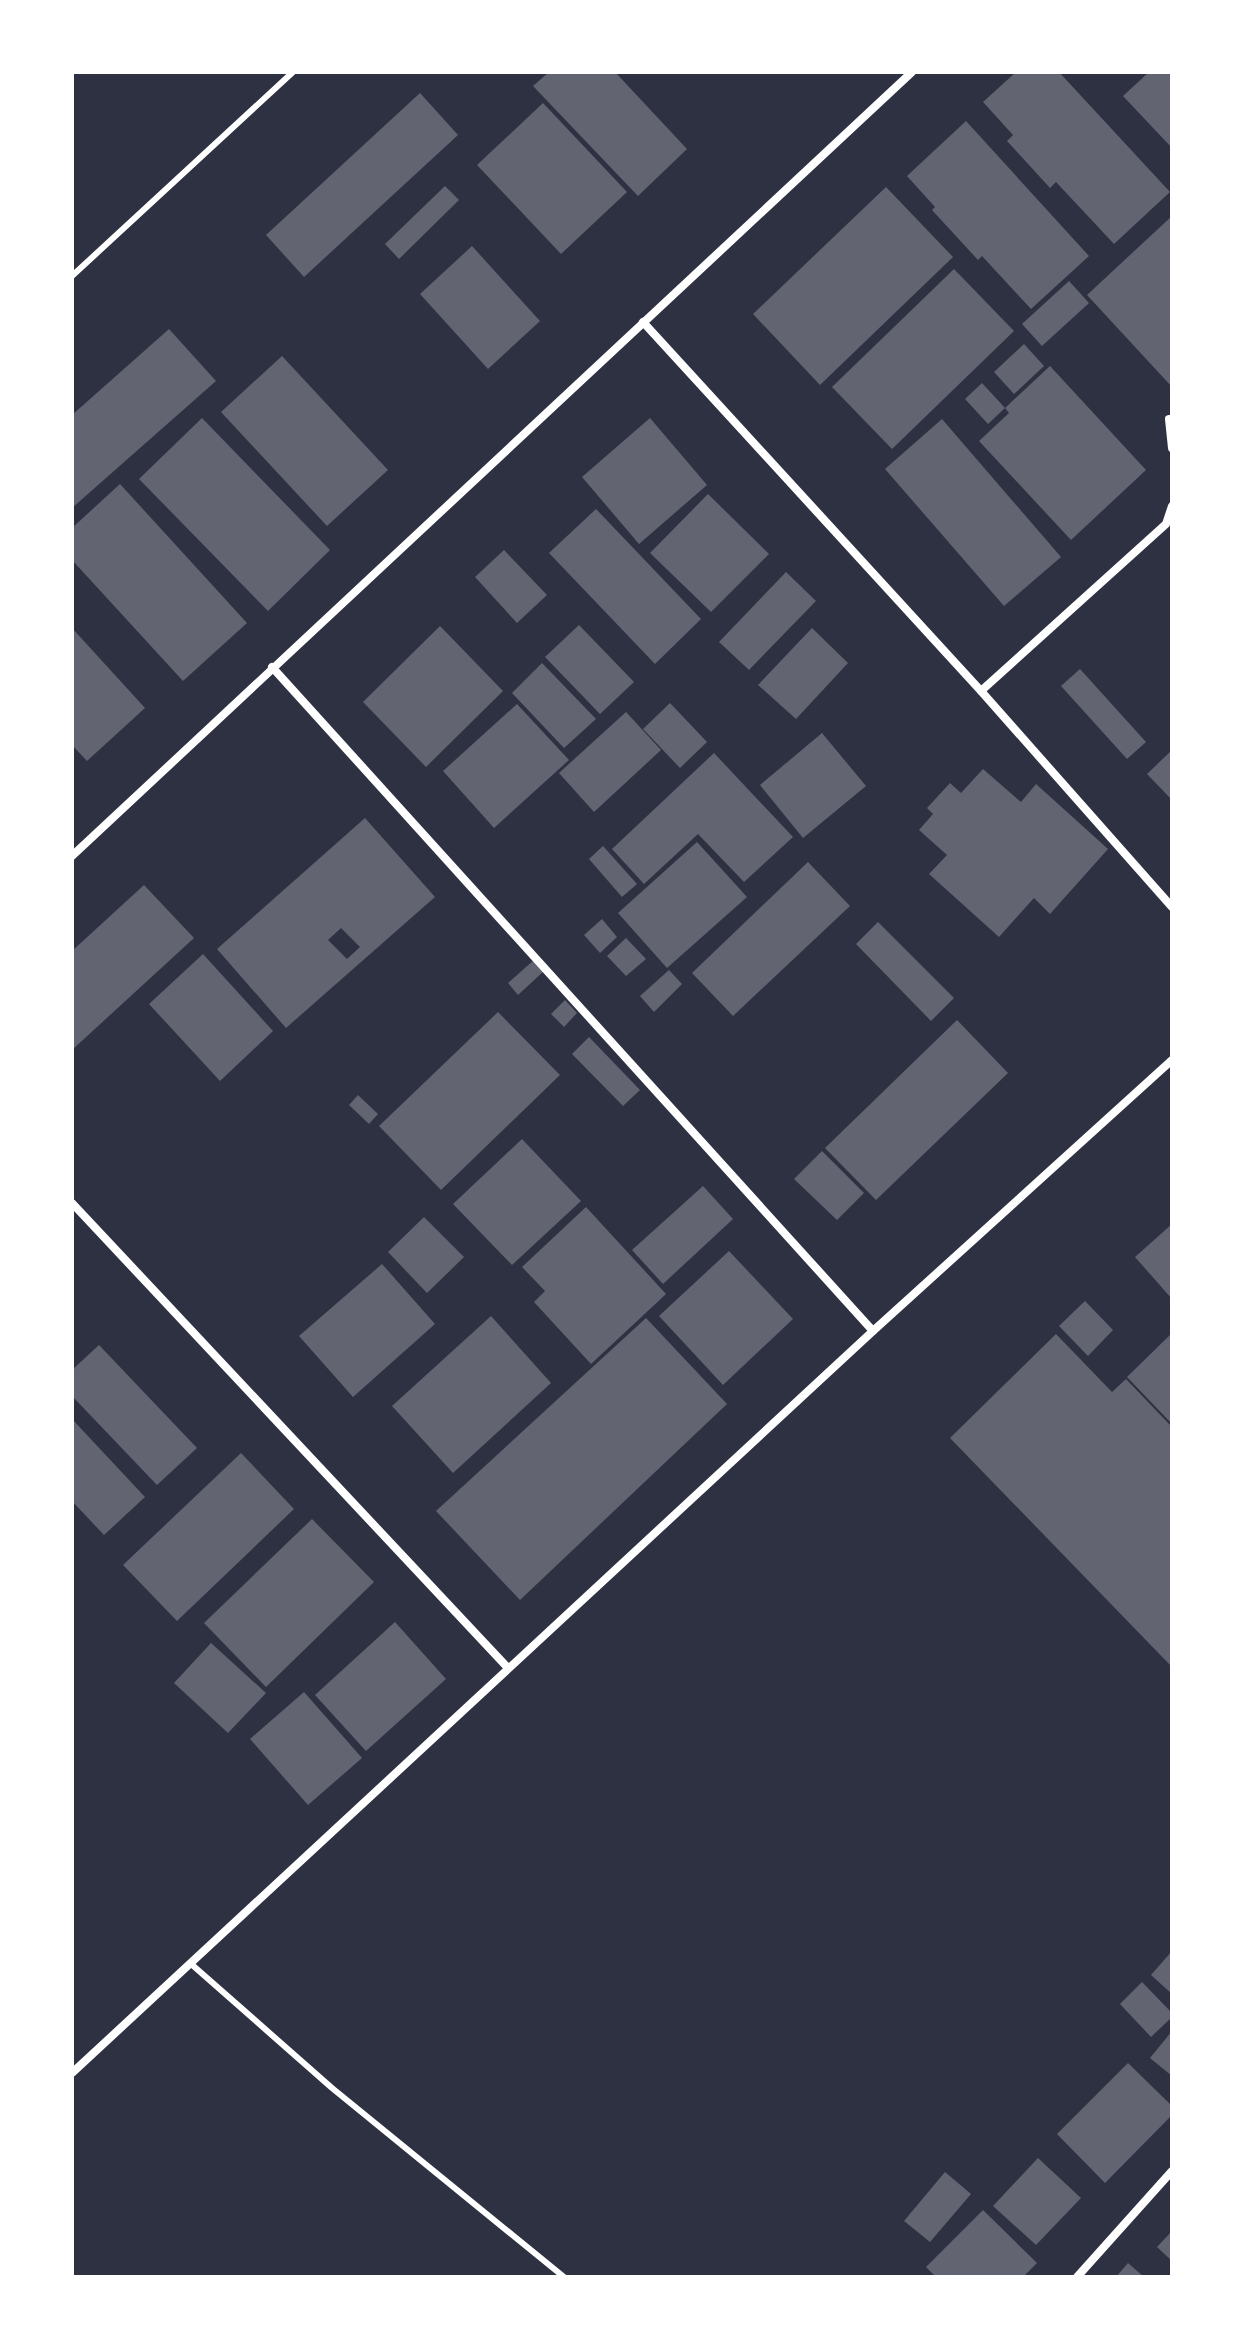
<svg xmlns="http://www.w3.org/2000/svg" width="1244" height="2349" viewBox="0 0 1244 2349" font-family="'Fira Sans Condensed',sans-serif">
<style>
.building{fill:#626471;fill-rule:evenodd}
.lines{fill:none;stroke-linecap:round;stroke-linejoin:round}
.service{stroke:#fff;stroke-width:6}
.minor{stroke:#fff;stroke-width:8}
</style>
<rect width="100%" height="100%" fill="#2d3142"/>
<g class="building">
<path d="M549 72H615L687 149 638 196 533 86Z"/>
<path d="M1016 72H1059L1170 192 1114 244 1056 182 1050 188 1007 141 1013 135 983 102Z"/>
<path d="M1149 72H1172V148L1123 96Z"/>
<path d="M420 93 458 135 304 277 266 235Z"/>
<path d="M543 103 627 192 561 254 477 165Z"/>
<path d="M966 121 1089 256 1031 309 982 256 978 260 932 210 935 207 907 176Z"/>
<path d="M445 186 459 200 399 259 385 244Z"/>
<path d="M886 187 953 257 820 385 753 314Z"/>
<path d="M1172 216V387L1087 295Z"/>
<path d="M472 246 540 321 488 369 420 294Z"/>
<path d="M954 269 1014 331 892 449 832 387Z"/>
<path d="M1069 281 1089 303 1042 346 1022 324Z"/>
<path d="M169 329 216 381 72 508V415Z"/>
<path d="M1024 344 1044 366 1014 394 994 372Z"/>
<path d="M282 356 388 470 327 526 221 412Z"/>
<path d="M1050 366 1146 470 1071 540 979 441 1009 413 1005 408Z"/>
<path d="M982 383 1005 408 988 424 965 399Z"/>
<path d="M202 418 330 550 268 611 139 479Z"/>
<path d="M650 418 707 485 639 544 582 477Z"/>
<path d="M942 419 1061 557 1004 606 885 469Z"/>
<path d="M120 484 247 623 183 681 72 560V528Z"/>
<path d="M708 494 769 554 711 612 650 553Z"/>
<path d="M596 509 701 619 655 664 549 553Z"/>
<path d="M504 550 547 595 517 623 475 577Z"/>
<path d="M786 572 816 601 749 670 719 642Z"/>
<path d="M579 625 634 682 600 714 545 657Z"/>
<path d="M440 626 503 691 426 767 363 702Z"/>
<path d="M72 628 145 708 87 761 72 745Z"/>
<path d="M812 628 848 663 796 719 758 685Z"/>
<path d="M542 663 596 719 564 748 512 693Z"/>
<path d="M1080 669 1146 742 1127 759 1061 686Z"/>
<path d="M670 703 707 742 680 768 643 729Z"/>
<path d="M517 704 569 760 494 828 443 771Z"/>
<path d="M626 712 661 750 594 812 559 773Z"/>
<path d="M822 733 866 786 803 838 760 785Z"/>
<path d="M1172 750V800L1147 774Z"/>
<path d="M714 753 793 837 744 882 698 834 644 884 612 849Z"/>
<path d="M983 769 1021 802 1036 784 1108 849 1050 914 1034 898 999 937 929 874 947 855 919 830 933 814 927 808 950 783 961 793Z"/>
<path d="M365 818 435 897 286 1028 217 949ZM341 928 360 947 347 959 328 940Z"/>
<path d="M697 842 747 897 667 968 618 913Z"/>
<path d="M603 846 637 884 622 897 589 859Z"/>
<path d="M808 862 850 906 733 1016 692 973Z"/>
<path d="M144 885 194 938 72 1050V951Z"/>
<path d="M602 919 617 937 600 953 584 935Z"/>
<path d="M878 922 954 998 931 1021 856 944Z"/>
<path d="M626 938 646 959 626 976 607 956Z"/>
<path d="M203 954 273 1031 220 1081 149 1004Z"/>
<path d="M534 960 544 971 518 995 508 983Z"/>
<path d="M669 970 682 984 654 1012 640 996Z"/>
<path d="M565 1000 577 1013 564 1027 551 1014Z"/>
<path d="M498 1012 560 1075 441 1190 379 1126Z"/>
<path d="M957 1020 1008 1073 876 1200 825 1148Z"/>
<path d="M589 1037 640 1090 623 1106 572 1054Z"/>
<path d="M358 1095 378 1114 369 1124 349 1105Z"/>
<path d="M522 1139 581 1201 512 1265 453 1204Z"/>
<path d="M822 1151 864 1193 837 1220 794 1179Z"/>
<path d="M703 1186 733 1219 663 1284 632 1250Z"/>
<path d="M586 1207 666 1294 591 1364 534 1302 545 1291 522 1267Z"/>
<path d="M424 1217 464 1257 427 1293 388 1252Z"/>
<path d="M1172 1224V1299L1135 1257Z"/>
<path d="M729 1251 793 1319 723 1385 659 1316Z"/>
<path d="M382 1264 435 1324 353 1397 299 1336Z"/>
<path d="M1085 1301 1113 1330 1088 1356 1059 1326Z"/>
<path d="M491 1316 551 1383 453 1473 392 1406Z"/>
<path d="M646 1318 727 1404 520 1600 436 1511Z"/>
<path d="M1172 1333V1424L1127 1377Z"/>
<path d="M1056 1334 1112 1392 1126 1379 1172 1427V1667L950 1438Z"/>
<path d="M99 1345 197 1448 157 1485 72 1396V1370Z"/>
<path d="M72 1419 145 1497 104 1535 72 1501Z"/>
<path d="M241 1453 294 1509 177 1621 123 1565Z"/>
<path d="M312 1519 374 1582 266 1687 204 1623Z"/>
<path d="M395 1622 446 1679 366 1751 315 1695Z"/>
<path d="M211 1643 266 1693 228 1733 174 1683Z"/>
<path d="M304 1692 362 1758 308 1805 250 1739Z"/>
<path d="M1172 1951V1994L1151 1975Z"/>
<path d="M1142 1982 1172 2013V2017L1151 2037 1120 2004Z"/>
<path d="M1172 2031V2076L1150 2058Z"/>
<path d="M1128 2063 1172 2106V2115L1105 2183 1057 2134Z"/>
<path d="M1038 2158 1081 2198 1036 2245 993 2206Z"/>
<path d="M945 2172 971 2194 930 2242 904 2221Z"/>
<path d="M983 2210 1037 2263 1023 2277H936L926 2267Z"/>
<path d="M1172 2231V2261L1157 2247Z"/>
<path d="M1128 2263 1144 2277H1116Z"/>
</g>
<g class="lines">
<g class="service">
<path d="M72 276 293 72"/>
<path d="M190 1963 332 2088 564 2277"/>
</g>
<g class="minor">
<path d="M643 322 981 691 1172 907"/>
<path d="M1169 419 1172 448"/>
<path d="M272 667 873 1331"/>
<path d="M981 691 1166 524 1172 506"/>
<path d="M72 856 912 72"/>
<path d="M72 1203 508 1668"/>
<path d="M72 2073 873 1331 1172 1060"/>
<path d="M1077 2277 1172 2171"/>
</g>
</g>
<rect width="1244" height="2349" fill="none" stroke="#ffffff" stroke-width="148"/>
</svg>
